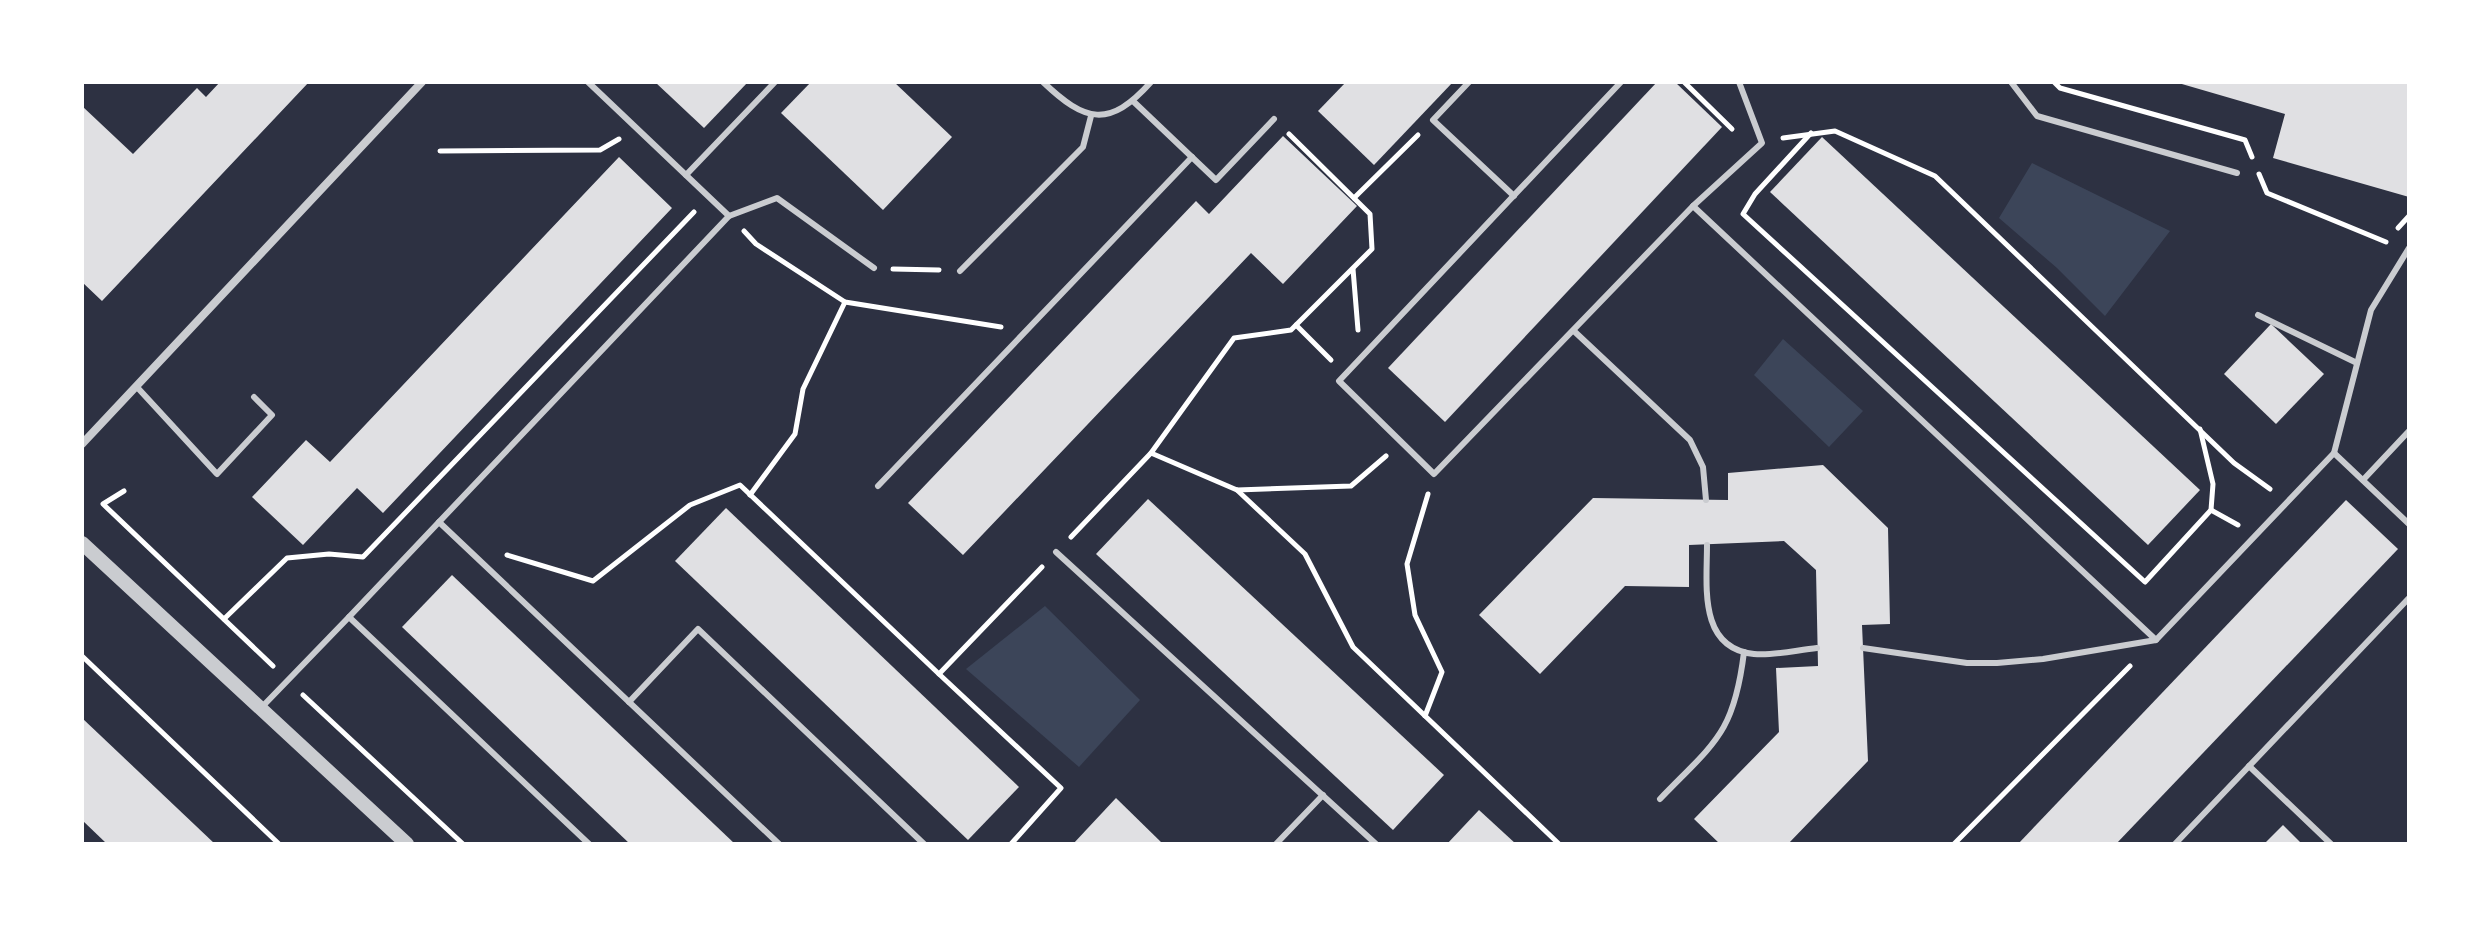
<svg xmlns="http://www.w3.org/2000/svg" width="2491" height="926" viewBox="0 0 2491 926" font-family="Barlow,sans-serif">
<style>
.green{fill:#3c4559}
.building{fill:#e0e0e3}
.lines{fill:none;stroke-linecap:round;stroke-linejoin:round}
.path{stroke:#fff;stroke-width:5}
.service{stroke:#caccd0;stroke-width:6}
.minor{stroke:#caccd0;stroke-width:8}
.tertiary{stroke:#caccd0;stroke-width:14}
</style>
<rect width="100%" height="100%" fill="#2d3142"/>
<g class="green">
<path d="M2032 163 2170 231 2105 316 2057 268 1999 218Z"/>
<path d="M1783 339 1863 411 1829 447 1754 375Z"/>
<path d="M1045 606 1140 700 1079 767 966 669Z"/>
</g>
<g class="building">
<path d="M220 82H309L102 301 82 282V106L133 154 197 88 206 97Z"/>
<path d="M655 82H748L704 128Z"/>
<path d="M811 82H894L952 137 883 210 781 113Z"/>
<path d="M1346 82H1453L1374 165 1318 111Z"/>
<path d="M1657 82H1675L1722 127 1445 422 1388 368Z"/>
<path d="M2175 82H2409V197L2273 158 2285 114Z"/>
<path d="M1283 136 1357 206 1283 284 1251 253 963 555 908 503 1196 201 1209 214Z"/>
<path d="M1822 137 2200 490 2148 545 1770 192Z"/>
<path d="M619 157 672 208 383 513 357 488 303 545 252 497 306 440 330 462Z"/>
<path d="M2271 324 2324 374 2276 424 2224 374Z"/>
<path d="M1823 465 1888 528 1890 624 1862 625 1868 761 1788 844H1720L1694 819 1779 732 1776 668 1818 666 1816 570 1784 541 1689 545V587L1625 586 1540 674 1479 615 1593 498 1728 500V473Z"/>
<path d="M1148 499 1444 775 1393 830 1096 554Z"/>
<path d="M2346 500 2398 549 2116 844H2018Z"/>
<path d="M726 508 1019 787 968 840 675 561Z"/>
<path d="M452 575 735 844H630L402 627Z"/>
<path d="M82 718 215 844H107L82 820Z"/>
<path d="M1116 798 1163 844H1073Z"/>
<path d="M1479 810 1516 844H1447Z"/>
<path d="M2283 825 2302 844H2264Z"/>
</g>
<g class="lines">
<g class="path">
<path d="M1684 82 1732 129"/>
<path d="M2054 82 2060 88 2245 140 2252 157"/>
<path d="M1811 133 1755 194 1743 214 2145 582 2211 510 2213 484 2200 429"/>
<path d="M1783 138 1835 131 1935 176 2234 463 2270 489"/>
<path d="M440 151 600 150 619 139"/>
<path d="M2259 174 2267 193 2386 242"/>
<path d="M1354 198 1418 135"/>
<path d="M2398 228 2409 216"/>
<path d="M744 231 756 244 845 302 1001 327"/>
<path d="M893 269 939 270"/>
<path d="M1353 269 1358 330"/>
<path d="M1296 325 1331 360"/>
<path d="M1151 453 1237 490 1351 486 1386 456"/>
<path d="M1237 490 1305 554 1353 647 1559 844"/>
<path d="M124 491 103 504 273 666"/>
<path d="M750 495 795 434 803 389 845 302"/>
<path d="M2211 510 2238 525"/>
<path d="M1071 537 1151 453 1234 338 1291 330 1372 249 1370 214 1289 134"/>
<path d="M507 555 593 581 690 505 740 485 939 674 1042 567"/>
<path d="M224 619 287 558 329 554 363 557 694 212"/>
<path d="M82 656 279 844"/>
<path d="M939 674 1061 788 1011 844"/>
<path d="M303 695 463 844"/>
<path d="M1425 716 1442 672 1415 615 1407 564 1428 494"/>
<path d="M1954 844 2130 666"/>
</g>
<g class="service">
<path d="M1043 82C1085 122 1109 129 1151 82"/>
<path d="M1469 82 1433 120 1514 196"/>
<path d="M1621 82 1339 381 1434 474 1693 206 1762 143 1739 82"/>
<path d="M2011 82 2037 116 2237 173"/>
<path d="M1134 102 1216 180 1274 119"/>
<path d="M686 175 775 82"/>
<path d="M1693 206 2156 640"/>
<path d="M729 216 777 198 874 268"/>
<path d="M960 271 1083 147 1091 116"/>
<path d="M2258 315 2357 363"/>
<path d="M1575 332 1690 440 1703 467 1706 500"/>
<path d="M136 386 217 474 272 415 254 397"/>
<path d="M2334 453 2409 524"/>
<path d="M2363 480 2409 431"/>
<path d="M878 486 1192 157"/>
<path d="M439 522 779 844"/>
<path d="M1707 545C1707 586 1698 648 1754 654 1774 656 1797 650 1817 648"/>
<path d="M1056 552 1376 844"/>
<path d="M349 617 729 216 588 82"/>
<path d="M1863 648 1967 663H1997L2043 659 2156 640 2334 453 2371 310 2409 248"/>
<path d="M629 702 698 629 924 844"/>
<path d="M261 708 349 617 589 844"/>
<path d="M2249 766 2331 844"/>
<path d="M1660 799C1715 742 1734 734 1744 652"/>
<path d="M1276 844 1323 795"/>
<path d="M2175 844 2409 598"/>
</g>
<path class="minor" d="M82 444 422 82"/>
<path class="tertiary" d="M82 543 407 844"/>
</g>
<rect width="2491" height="926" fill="none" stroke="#ffffff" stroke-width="168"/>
</svg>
